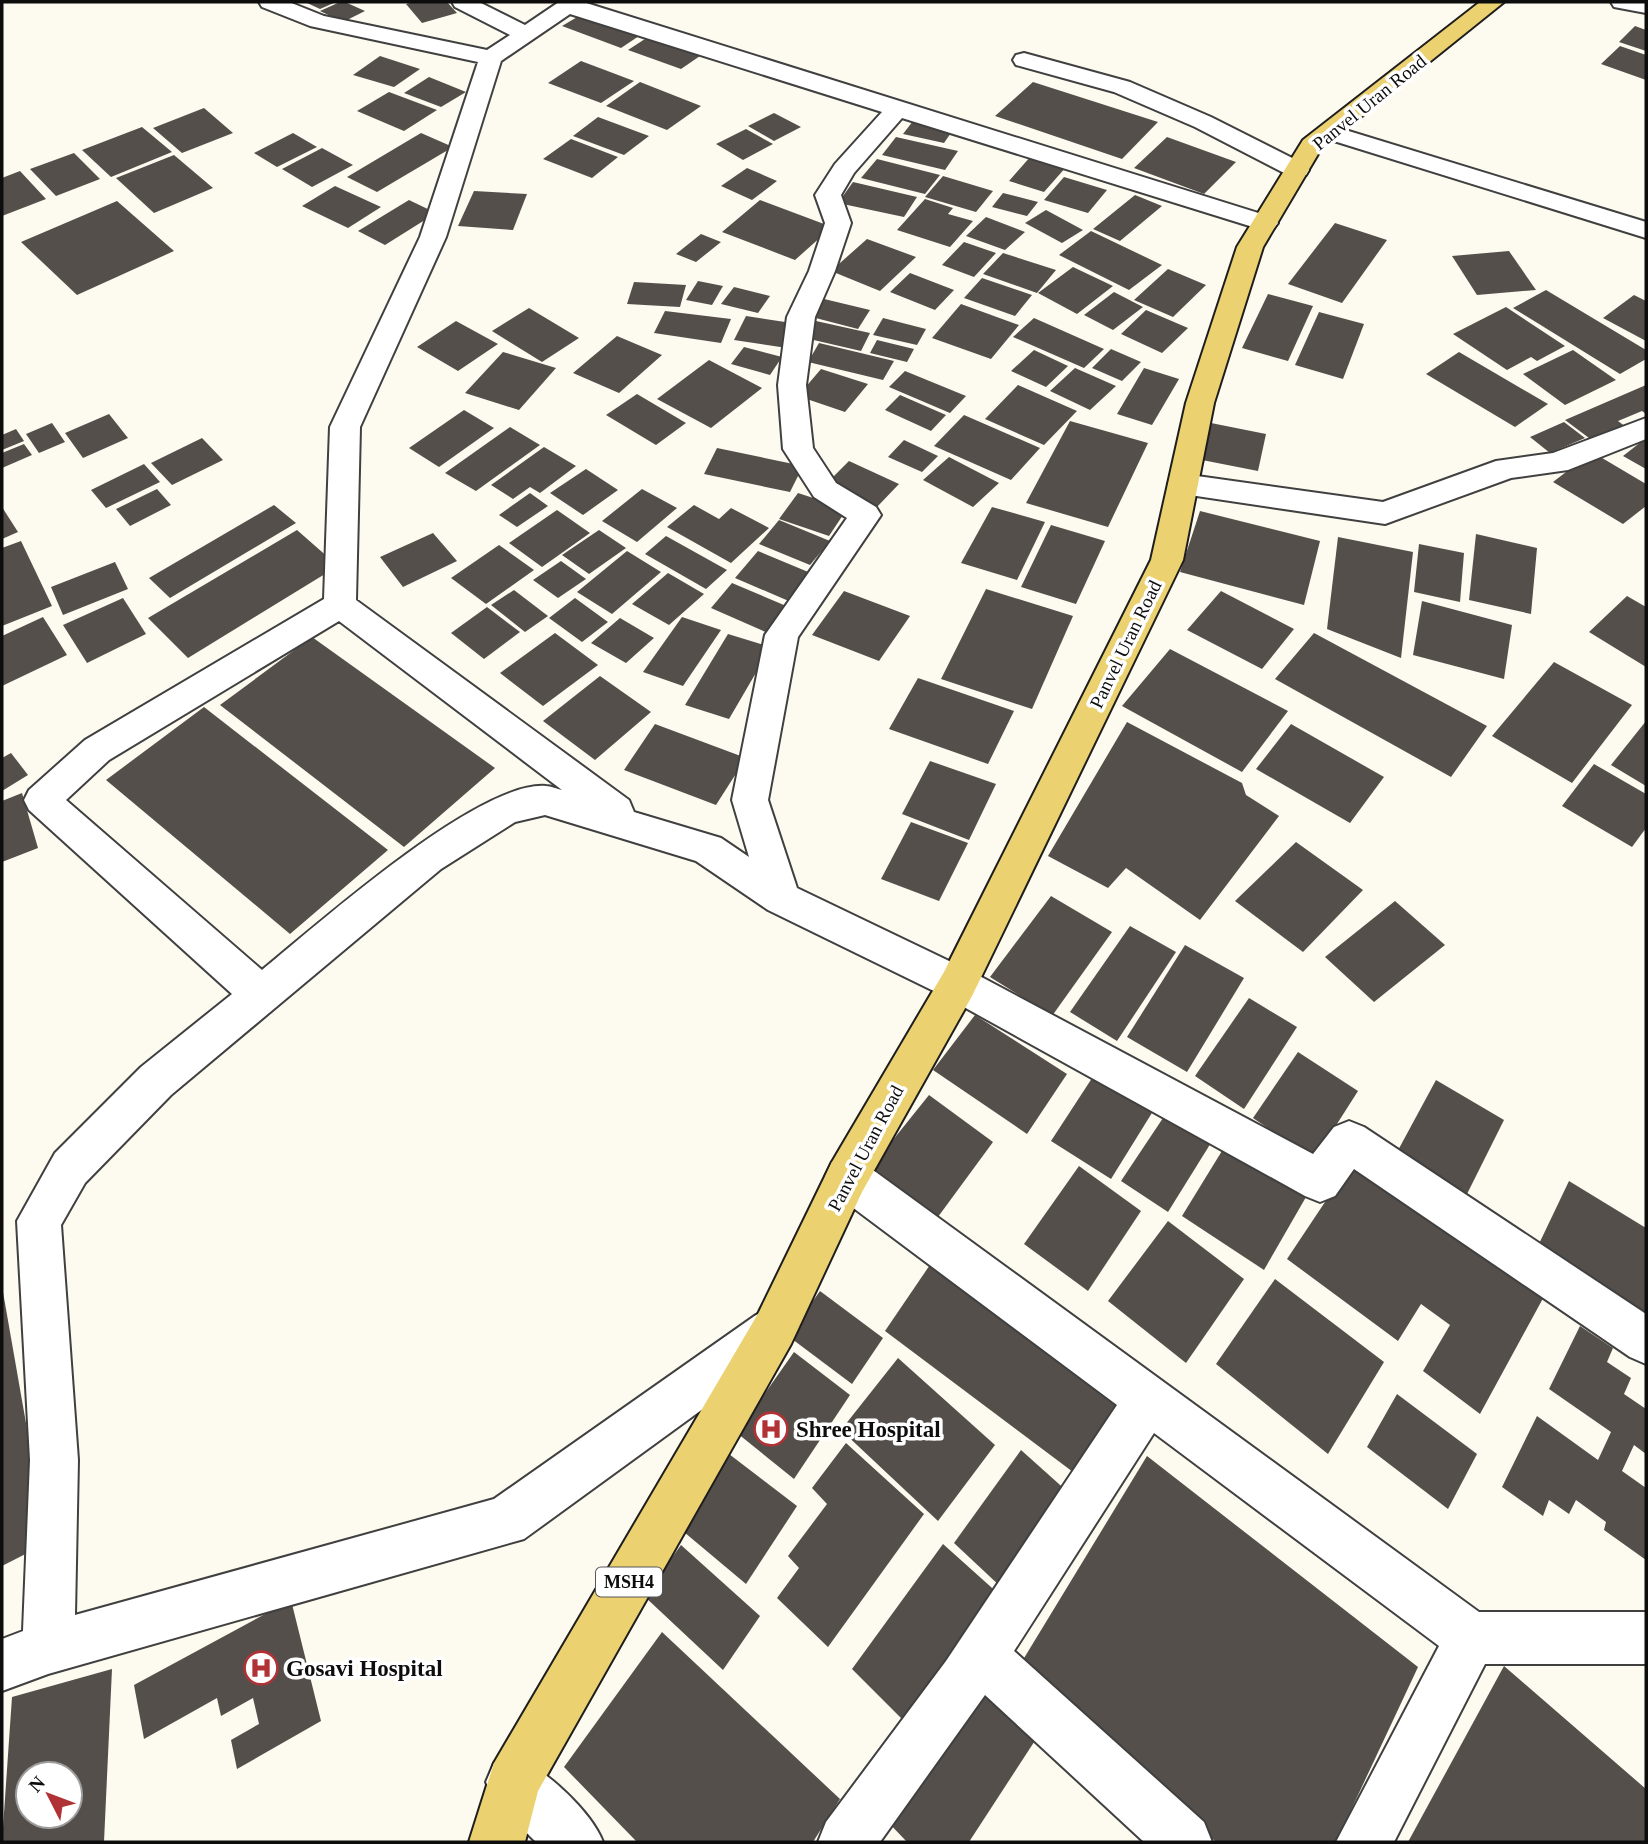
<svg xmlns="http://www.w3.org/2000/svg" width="1648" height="1844" viewBox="0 0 1648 1844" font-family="'Times New Roman',serif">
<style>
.building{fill:#554f4b;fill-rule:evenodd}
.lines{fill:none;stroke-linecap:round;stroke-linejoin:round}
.minor-casing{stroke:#404040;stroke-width:4}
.major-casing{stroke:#1e1e1e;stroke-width:4}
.minor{fill:#fff;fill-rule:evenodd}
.major{fill:#ecd171;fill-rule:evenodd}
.labels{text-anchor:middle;stroke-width:7;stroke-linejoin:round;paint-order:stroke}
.shield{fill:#fff;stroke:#565656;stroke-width:2}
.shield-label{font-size:18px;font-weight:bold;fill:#0d0d0d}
.street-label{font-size:19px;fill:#0d0d0d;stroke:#fff}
.near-poi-label{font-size:23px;font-weight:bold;fill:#0d0d0d;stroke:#fff;text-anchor:start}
</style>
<rect width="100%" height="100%" fill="#fdfbef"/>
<g class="building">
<path d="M305 2H336L320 9Z"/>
<path d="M340 2H345L365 11 343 22 320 11Z"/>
<path d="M413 2H447L457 13 422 23 406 4Z"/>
<path d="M584 13 642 34 621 48 562 26Z"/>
<path d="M1635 26 1646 30V51L1619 42Z"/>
<path d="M648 37 700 56 681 69 628 50Z"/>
<path d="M1620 46 1646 55V80L1601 64Z"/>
<path d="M380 56 420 69 394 87 353 75Z"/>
<path d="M581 61 634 81 601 103 548 83Z"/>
<path d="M429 77 466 92 441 107 404 93Z"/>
<path d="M640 82 701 106 667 130 606 106Z"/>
<path d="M1033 82 1158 122 1122 159 995 116Z"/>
<path d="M389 92 437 110 404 131 357 111Z"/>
<path d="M204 108 233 133 182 153 153 128Z"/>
<path d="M774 113 801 127 774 141 748 126Z"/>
<path d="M598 117 649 136 624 155 573 136Z"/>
<path d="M913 121 953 130 944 143 903 134Z"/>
<path d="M142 127 172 152 111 177 82 150Z"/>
<path d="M746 129 773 144 743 160 716 144Z"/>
<path d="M293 133 317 147 277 167 254 153Z"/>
<path d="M421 133 453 147 377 192 347 177Z"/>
<path d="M896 137 958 151 945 170 882 155Z"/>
<path d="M1167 137 1236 162 1204 194 1134 168Z"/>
<path d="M571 139 618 157 592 178 543 159Z"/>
<path d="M322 148 353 165 312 187 282 169Z"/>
<path d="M74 153 100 179 56 196 30 169Z"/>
<path d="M174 155 213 188 154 213 116 178Z"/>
<path d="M1031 156 1067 166 1044 192 1009 181Z"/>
<path d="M877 159 940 175 925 194 861 178Z"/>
<path d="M747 168 777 181 752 200 721 186Z"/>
<path d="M20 171 46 199 2 216V178Z"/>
<path d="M943 176 993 191 976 212 925 197Z"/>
<path d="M1064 177 1107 190 1088 213 1044 200Z"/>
<path d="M853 182 917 197 904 217 838 203Z"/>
<path d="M335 186 381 207 348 228 302 206Z"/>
<path d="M474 191 527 194 513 230 458 226Z"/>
<path d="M1003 193 1038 202 1027 216 992 207Z"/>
<path d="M1135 195 1162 206 1120 241 1093 229Z"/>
<path d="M925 199 953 208 948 214 973 221 950 247 897 230Z"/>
<path d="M409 200 436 213 385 245 358 231Z"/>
<path d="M760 200 832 227 795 260 722 232Z"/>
<path d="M117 201 174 251 77 295 21 242Z"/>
<path d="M1046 210 1083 230 1062 243 1025 223Z"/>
<path d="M986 217 1025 232 1005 250 966 236Z"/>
<path d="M1335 223 1387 240 1342 303 1288 284Z"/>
<path d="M1091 231 1162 265 1129 290 1059 255Z"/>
<path d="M701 234 721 242 696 262 676 254Z"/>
<path d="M867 239 916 257 880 291 831 271Z"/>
<path d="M964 242 996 253 974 277 942 265Z"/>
<path d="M1509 251 1536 290 1477 295 1452 256Z"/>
<path d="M1003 253 1056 270 1037 293 983 274Z"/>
<path d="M1073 267 1113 286 1077 314 1038 293Z"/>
<path d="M1168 269 1206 285 1173 317 1134 300Z"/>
<path d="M910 273 954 290 935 310 890 292Z"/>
<path d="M982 278 1032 295 1015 316 964 298Z"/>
<path d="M698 281 723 286 712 305 686 300Z"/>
<path d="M634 282 686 285 680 307 627 304Z"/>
<path d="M734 287 770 296 758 313 721 304Z"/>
<path d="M1546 290 1646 350V359L1620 374 1513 308Z"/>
<path d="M1114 292 1143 307 1113 330 1084 315Z"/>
<path d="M1268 294 1313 306 1288 361 1242 348Z"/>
<path d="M1634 295 1646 301V341L1603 318Z"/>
<path d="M820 298 870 310 858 329 808 316Z"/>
<path d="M961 304 1019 325 991 359 932 338Z"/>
<path d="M1506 307 1565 346 1537 361 1531 357 1507 370 1453 334Z"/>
<path d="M529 308 579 338 542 362 492 331Z"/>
<path d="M1146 310 1188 328 1162 353 1121 334Z"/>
<path d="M665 311 731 319 721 343 654 333Z"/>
<path d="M1319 312 1364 324 1343 379 1295 365Z"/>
<path d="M746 316 798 324 787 348 734 340Z"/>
<path d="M883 318 926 329 917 345 873 335Z"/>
<path d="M1034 318 1104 349 1084 368 1013 337Z"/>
<path d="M456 321 498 344 458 371 417 347Z"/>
<path d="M816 321 870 333 861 351 805 338Z"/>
<path d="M617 336 662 355 619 393 573 373Z"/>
<path d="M877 340 914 349 907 362 870 353Z"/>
<path d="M819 343 894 361 883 380 808 362Z"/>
<path d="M744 347 782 357 770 375 731 364Z"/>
<path d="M1111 349 1141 362 1122 381 1092 368Z"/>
<path d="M1034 350 1068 366 1046 387 1011 371Z"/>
<path d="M1573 350 1616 380 1565 405 1523 374Z"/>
<path d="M503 352 556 368 519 410 465 393Z"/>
<path d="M1459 352 1548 404 1515 427 1426 374Z"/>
<path d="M709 360 762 388 711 428 657 399Z"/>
<path d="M1075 368 1116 386 1090 410 1050 391Z"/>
<path d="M1144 368 1179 379 1152 425 1117 414Z"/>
<path d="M821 369 868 384 845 412 798 396Z"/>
<path d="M905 371 966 396 950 413 889 387Z"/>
<path d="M1018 385 1077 411 1044 445 985 419Z"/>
<path d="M1646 385V414L1642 411 1618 421 1626 427 1593 441 1565 420Z"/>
<path d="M637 394 686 423 656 445 606 415Z"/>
<path d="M900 395 946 415 931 431 885 410Z"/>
<path d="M464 410 494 428 439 467 409 448Z"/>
<path d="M109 414 128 438 83 458 65 433Z"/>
<path d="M964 415 1040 448 1011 480 934 446Z"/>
<path d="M1070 421 1148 443 1108 527 1026 503Z"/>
<path d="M1564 422 1585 438 1550 453 1530 437Z"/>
<path d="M52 423 65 442 39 453 26 434Z"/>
<path d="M1211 423 1266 434 1258 471 1202 460Z"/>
<path d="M510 427 540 445 476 491 445 473Z"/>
<path d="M16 429 24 441 2 450V435Z"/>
<path d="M202 438 223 460 172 485 151 463Z"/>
<path d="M1646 438V469L1623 456Z"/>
<path d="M904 440 938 456 922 472 888 457Z"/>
<path d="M24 444 32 455 2 468V453Z"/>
<path d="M544 447 576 466 540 493 530 487 513 499 491 485Z"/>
<path d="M717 448 803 466 790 492 704 474Z"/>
<path d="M1592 452 1646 484V506L1623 524 1553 482Z"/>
<path d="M949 457 999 483 973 507 923 480Z"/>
<path d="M849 461 899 484 876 508 826 484Z"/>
<path d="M144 464 160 482 106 508 91 490Z"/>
<path d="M586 469 618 490 583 515 550 493Z"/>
<path d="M157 489 171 505 130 526 116 509Z"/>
<path d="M642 489 677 508 637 542 602 521Z"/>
<path d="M530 493 548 506 517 527 499 515Z"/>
<path d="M798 493 847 509 829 536 779 519Z"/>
<path d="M274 505 296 523 170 598 149 578Z"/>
<path d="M694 505 719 519 731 508 769 528 731 563 667 527Z"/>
<path d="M2 507 18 532 2 539Z"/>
<path d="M992 507 1045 522 1017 580 961 563Z"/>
<path d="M557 510 590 533 542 567 509 543Z"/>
<path d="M1200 511 1320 541 1304 605 1180 572Z"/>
<path d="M779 520 830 541 810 565 759 544Z"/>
<path d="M1051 525 1105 541 1076 604 1021 587Z"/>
<path d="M297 530 338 566 188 658 148 618Z"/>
<path d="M599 530 626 548 589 574 562 555Z"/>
<path d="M433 533 457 561 403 587 380 557Z"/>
<path d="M1476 534 1537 548 1531 614 1469 600Z"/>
<path d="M666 536 727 570 706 589 645 554Z"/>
<path d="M1338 537 1413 552 1401 658 1327 629Z"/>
<path d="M21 541 52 606 2 626V548Z"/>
<path d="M1419 544 1464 553 1460 602 1414 592Z"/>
<path d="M499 545 534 570 486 604 451 578Z"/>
<path d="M627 551 661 572 612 614 577 592Z"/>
<path d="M758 551 813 574 791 602 735 578Z"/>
<path d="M561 561 586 579 558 598 533 580Z"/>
<path d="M115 562 128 589 63 615 51 587Z"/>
<path d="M668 573 704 594 669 625 632 604Z"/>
<path d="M732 583 791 608 770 634 711 608Z"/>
<path d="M986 589 1073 616 1032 709 941 679Z"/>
<path d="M514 590 548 616 525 632 491 605Z"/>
<path d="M844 591 910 616 879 661 812 635Z"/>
<path d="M1221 591 1294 629 1262 669 1187 630Z"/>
<path d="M1627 596 1646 607V667L1589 632Z"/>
<path d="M123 598 146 634 87 663 63 625Z"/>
<path d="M575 598 608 622 582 642 549 618Z"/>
<path d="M1422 601 1512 625 1504 679 1413 655Z"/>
<path d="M487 607 520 632 484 659 451 633Z"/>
<path d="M43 617 67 655 2 686V636Z"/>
<path d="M682 617 721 630 683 686 643 672Z"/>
<path d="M620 618 654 638 626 663 591 643Z"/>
<path d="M555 633 598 665 543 706 500 673Z"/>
<path d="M1314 633 1487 726 1451 777 1275 679Z"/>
<path d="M728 634 771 647 729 719 685 705Z"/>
<path d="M312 637 495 768 404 847 220 705Z"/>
<path d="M1170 649 1288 711 1242 772 1122 706Z"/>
<path d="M1554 662 1632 705 1572 783 1492 736Z"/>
<path d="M600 676 651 712 595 760 543 721Z"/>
<path d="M918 678 1014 711 988 764 889 729Z"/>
<path d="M204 707 388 850 290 934 106 780Z"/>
<path d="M1646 721V786L1611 765Z"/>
<path d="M1127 722 1242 783 1246 795 1279 816 1200 920 1126 868 1108 888 1048 856Z"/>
<path d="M655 724 746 758 716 805 624 770Z"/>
<path d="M1291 724 1384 777 1350 823 1256 769Z"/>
<path d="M11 753 28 775 2 791V758Z"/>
<path d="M930 761 996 784 969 840 902 814Z"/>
<path d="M1594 764 1646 794V828L1632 847 1562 806Z"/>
<path d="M22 793 38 848 2 862V801Z"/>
<path d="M911 822 968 843 939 901 881 879Z"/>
<path d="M1296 842 1363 890 1303 952 1235 901Z"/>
<path d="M1051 896 1112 932 1052 1016 990 977Z"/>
<path d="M1395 901 1445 945 1374 1002 1325 957Z"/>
<path d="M1130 926 1176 952 1117 1041 1070 1012Z"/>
<path d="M1185 945 1244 978 1187 1072 1127 1037Z"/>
<path d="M1249 998 1297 1027 1244 1109 1195 1076Z"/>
<path d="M975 1015 1067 1074 1027 1134 933 1070Z"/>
<path d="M1298 1052 1358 1091 1314 1160 1253 1118Z"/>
<path d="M1096 1072 1155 1108 1111 1179 1051 1141Z"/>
<path d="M1436 1080 1504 1120 1466 1196 1396 1154Z"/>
<path d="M929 1095 993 1142 935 1221 868 1171Z"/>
<path d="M1169 1109 1214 1138 1168 1212 1121 1181Z"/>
<path d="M1225 1146 1306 1197 1264 1270 1182 1216Z"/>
<path d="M1355 1157 1547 1291 1480 1414 1423 1371 1450 1325 1421 1304 1398 1341 1287 1259Z"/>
<path d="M1079 1166 1141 1211 1088 1291 1024 1244Z"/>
<path d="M1569 1181 1646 1228V1316L1537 1248Z"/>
<path d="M1168 1221 1244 1279 1186 1363 1108 1301Z"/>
<path d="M938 1253 1136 1395 1085 1481 885 1331Z"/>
<path d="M1275 1279 1384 1362 1328 1454 1216 1364Z"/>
<path d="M820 1291 883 1338 852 1384 788 1336Z"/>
<path d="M3 1292 47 1543 2 1566V1293Z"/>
<path d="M1580 1326 1613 1348 1607 1362 1631 1378 1624 1394 1646 1409V1454L1634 1445 1622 1471 1646 1488V1560L1604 1530 1606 1522 1576 1500 1569 1514 1549 1500 1543 1516 1502 1487 1537 1416 1598 1460 1611 1432 1549 1389Z"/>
<path d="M794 1352 850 1395 794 1479 737 1433Z"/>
<path d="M898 1358 995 1445 938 1521 841 1430Z"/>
<path d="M1397 1394 1477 1454 1448 1509 1367 1447Z"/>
<path d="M846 1443 924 1514 828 1647 777 1598 799 1568 788 1556 827 1504 812 1488Z"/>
<path d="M1021 1450 1069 1493 1002 1588 954 1543Z"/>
<path d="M729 1454 797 1506 746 1584 678 1527Z"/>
<path d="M1147 1456 1418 1667 1336 1842H1216L1018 1668Z"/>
<path d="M943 1544 1001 1596 910 1727 852 1669Z"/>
<path d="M681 1545 760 1616 723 1670 644 1596Z"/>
<path d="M291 1600 321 1721 237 1769 231 1740 259 1724 253 1698 221 1716 217 1698 144 1739 134 1685Z"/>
<path d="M662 1632 840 1799 813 1842H637L564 1767Z"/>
<path d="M1504 1666 1646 1789V1842H1408Z"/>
<path d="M112 1669 104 1842H2L12 1697ZM28 1774H70V1816H28Z"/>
<path d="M981 1682 1038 1736 969 1842H907L887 1821Z"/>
</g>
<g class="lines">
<defs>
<g id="minor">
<path d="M259 2H289L324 16 487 50 510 35 455 7 452 2H479L525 25 559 2H583L1274 218 1278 223 1274 228H1256L902 118 854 173 841 195 851 223 835 271 815 317 806 385 813 448 836 483 876 507 881 515 798 637 768 800 797 888 972 972 1313 1154 1334 1127 1349 1121 1364 1127 1646 1314V1364L1630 1357 1354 1169 1335 1196 1320 1202 1305 1196 944 996 768 910 696 861 545 815 515 822 441 869 171 1095 85 1183 61 1225 78 1460 75 1615 494 1499 756 1315 772 1308 788 1315 795 1331 788 1347 524 1539 48 1674 2 1691V1639L23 1631 30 1460 17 1221 55 1153 141 1067 232 994 29 810 24 800 29 790 85 740 324 599 330 427 420 237 478 62 310 26 262 7ZM570 14 882 112 835 164 815 195 825 223 809 271 787 317 778 385 783 449 814 497 847 518 765 635 732 800 749 857 721 838 634 812 629 800 356 600 360 427 446 237 501 61ZM339 621 562 790C557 789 551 786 546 786 479 780 316 926 262 970L66 800 109 760Z"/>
<path d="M1611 2H1646V13L1614 7Z"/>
<path d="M1024 53 1130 82 1211 117 1306 165 1309 170 1306 175H1288L1195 127 1114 92 1016 65 1013 60 1016 55Z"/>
<path d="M1329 125 1646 222V238L1321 137 1317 132 1321 127Z"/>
<path d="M1646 418V439L1568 470 1511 478 1385 524 1183 494 1172 491 1168 484 1172 477 1183 474 1383 502 1496 461 1553 453Z"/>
<path d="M847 1156 862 1162 1479 1612H1646V1664H1485L1394 1842H1336L1439 1646 1154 1433 1014 1651 1204 1822 1212 1842H1144L985 1695 880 1842H818L826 1822 946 1661 1117 1405 832 1192 825 1177 832 1162Z"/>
<path d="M513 1755C544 1768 591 1811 603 1842H536L494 1801 486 1782 494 1763Z"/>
</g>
<path id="major" d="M1480 2H1504L1321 149 1263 247 1214 403 1183 560 972 996 862 1192 791 1344 538 1791 525 1842H469L494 1763 759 1312 832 1162 944 972 1151 560 1186 403 1237 247 1303 140Z"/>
</defs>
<use href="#minor" class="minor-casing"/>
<use href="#major" class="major-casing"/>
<use href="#minor" class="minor"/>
<use href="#major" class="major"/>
</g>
<defs>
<symbol id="hospital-ring" viewBox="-11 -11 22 22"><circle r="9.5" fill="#fff" stroke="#b13235" stroke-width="1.5"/><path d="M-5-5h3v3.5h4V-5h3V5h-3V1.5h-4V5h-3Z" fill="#b13235"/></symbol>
</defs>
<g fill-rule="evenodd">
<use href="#hospital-ring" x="752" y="1410" width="38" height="38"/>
<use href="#hospital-ring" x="242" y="1649" width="38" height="38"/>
</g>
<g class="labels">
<rect class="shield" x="596" y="1567.5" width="66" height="29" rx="5"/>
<g class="shield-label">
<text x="629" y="1588">MSH4</text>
</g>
<g class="street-label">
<text transform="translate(1369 102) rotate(-39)" y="7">Panvel Uran Road</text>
<text transform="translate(1125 644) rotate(-64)" y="7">Panvel Uran Road</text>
<text transform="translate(865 1148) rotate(-62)" y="7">Panvel Uran Road</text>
</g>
<g class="near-poi-label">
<text x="796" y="1437">Shree Hospital</text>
<text x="286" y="1676">Gosavi Hospital</text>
</g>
</g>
<rect width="1648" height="1844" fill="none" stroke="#0d0d0d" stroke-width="7"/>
<g transform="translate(49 1795) rotate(312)"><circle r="33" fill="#ffffff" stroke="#9e9e9e" stroke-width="2"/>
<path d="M0-5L12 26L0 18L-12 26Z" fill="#b13235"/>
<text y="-10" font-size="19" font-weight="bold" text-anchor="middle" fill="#0d0d0d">N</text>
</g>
</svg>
